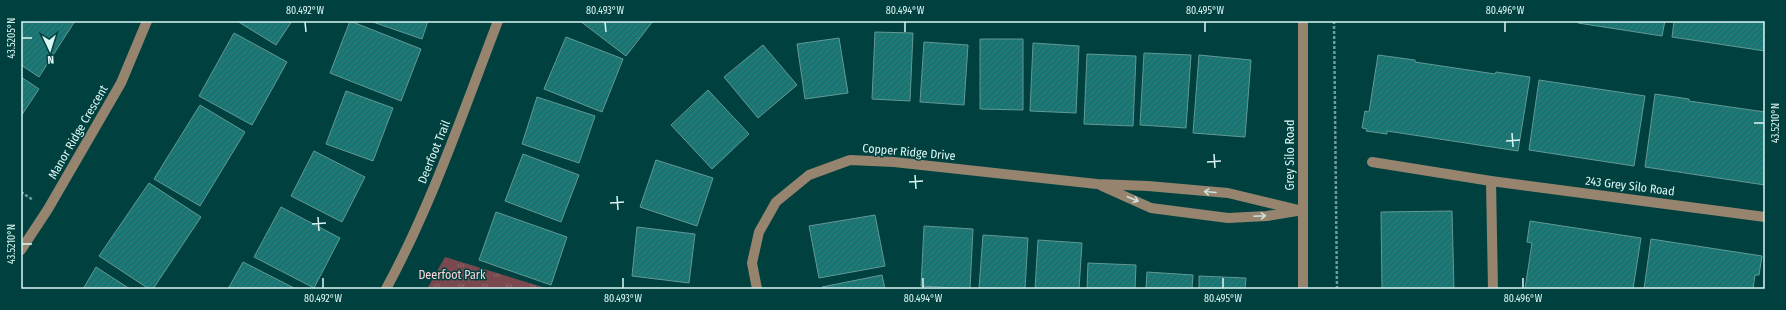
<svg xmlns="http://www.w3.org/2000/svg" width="1786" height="310" viewBox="0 0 1786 310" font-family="'Fira Sans Condensed',sans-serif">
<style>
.grass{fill:url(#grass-tufts)}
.building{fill:url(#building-hatch);stroke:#619996}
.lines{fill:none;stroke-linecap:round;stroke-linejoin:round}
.path{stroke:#6f9d9b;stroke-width:2.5;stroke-dasharray:3 2;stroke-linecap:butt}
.minor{stroke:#96846f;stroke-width:10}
.oneway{stroke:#cde0da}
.ticks{fill:none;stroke:#dbf7f5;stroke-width:1.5}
.labels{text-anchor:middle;stroke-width:3;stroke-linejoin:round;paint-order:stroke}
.street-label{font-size:12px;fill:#dbf7f5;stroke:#00413f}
.park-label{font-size:12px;fill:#fcd3d7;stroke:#00413f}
.neatline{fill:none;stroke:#dbf7f5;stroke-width:1.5}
.ticks-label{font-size:10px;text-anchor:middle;fill:#dbf7f5}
</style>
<defs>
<pattern id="grass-tufts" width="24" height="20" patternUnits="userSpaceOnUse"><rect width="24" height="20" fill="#79494f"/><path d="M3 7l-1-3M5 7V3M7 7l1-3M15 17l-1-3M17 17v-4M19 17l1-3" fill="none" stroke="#8b6469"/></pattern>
<pattern id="building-hatch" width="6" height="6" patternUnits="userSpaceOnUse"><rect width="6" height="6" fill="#197a77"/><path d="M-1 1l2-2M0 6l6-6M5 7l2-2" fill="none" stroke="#30605e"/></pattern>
</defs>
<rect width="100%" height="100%" fill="#00413f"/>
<path class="grass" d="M445 257 549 289H427Z"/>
<g class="building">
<path d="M21 21H75L39 77 21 65Z"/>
<path d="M237 21H292L276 45Z"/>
<path d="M350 21 421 49 401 101 330 73Z"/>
<path d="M370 21H428L422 39Z"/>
<path d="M580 21H653L626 56Z"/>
<path d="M1579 21H1665L1662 36 1578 23Z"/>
<path d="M1674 21H1765V51L1672 37Z"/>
<path d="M875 32 913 33 910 101 872 99Z"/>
<path d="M234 33 287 62 252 125 199 96Z"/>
<path d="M566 37 623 59 602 112 544 89Z"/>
<path d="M839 38 848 93 805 99 797 44Z"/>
<path d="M980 39H1023V110L980 109Z"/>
<path d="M924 42 968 45 964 105 920 102Z"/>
<path d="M1033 43 1079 46 1076 113 1030 111Z"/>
<path d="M763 45 797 85 758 118 724 77Z"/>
<path d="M1144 53 1191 55 1186 128 1140 125Z"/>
<path d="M1087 54 1136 56 1133 126 1084 124Z"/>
<path d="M1199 55 1251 60 1245 137 1193 133Z"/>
<path d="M1378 55 1415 60V62L1495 74 1496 72 1530 77 1518 151 1387 131V134L1366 131 1367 129 1362 128 1365 111 1369 112Z"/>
<path d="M21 77 39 89 21 116Z"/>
<path d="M1539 80 1645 96 1634 166 1529 150Z"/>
<path d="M708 90 749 134 712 169 671 125Z"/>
<path d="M346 91 393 108 373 161 326 144Z"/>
<path d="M1655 94 1689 99V101L1765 112V185L1645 167Z"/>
<path d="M537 97 595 116 579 163 522 144Z"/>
<path d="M200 105 245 132 200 206 154 179Z"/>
<path d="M314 151 365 177 342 222 291 196Z"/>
<path d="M523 154 579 175 561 222 505 201Z"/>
<path d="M656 160 713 178 697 226 640 207Z"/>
<path d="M149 183 201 217 153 289H149L99 256Z"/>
<path d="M281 207 340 238 314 288 254 257Z"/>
<path d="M1452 211 1454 289H1382L1381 212Z"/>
<path d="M496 212 567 237 551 285 479 260Z"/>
<path d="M875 215 885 266 819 278 809 226Z"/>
<path d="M1530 221 1641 238 1633 289H1525L1532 243 1527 242Z"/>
<path d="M924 226 973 229 970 289 921 286Z"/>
<path d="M637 227 695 234 689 283 632 276Z"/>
<path d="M983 235 1028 238 1025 289 979 288Z"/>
<path d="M1651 239 1762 256 1759 275H1755L1753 289H1644Z"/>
<path d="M1038 240 1082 243 1079 289H1035Z"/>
<path d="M243 262 296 289H228Z"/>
<path d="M1088 263 1136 265 1135 289H1087Z"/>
<path d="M96 267 130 289H83Z"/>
<path d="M1147 272 1193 275 1192 289H1146Z"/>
<path d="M882 275 885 289H822V287Z"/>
<path d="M1199 276 1246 278 1245 289H1199Z"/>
</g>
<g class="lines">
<g class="path">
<path d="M1334 21 1337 289"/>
<path d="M21 192 33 200"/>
</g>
<g class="minor">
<path d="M1303 21V289"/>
<path d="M1372 162 1491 181 1765 217"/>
<path d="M1491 181 1493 289"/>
<path d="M1102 186 1151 208 1228 218 1267 216 1297 211"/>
<path d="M21 250 48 209 121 83 147 21"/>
<path d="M386 289C432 204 463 112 498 21"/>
<path d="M757 289 752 263 759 232 776 202 809 175 850 160 894 162 1097 184 1148 186 1228 193 1303 211"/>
</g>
</g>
<defs><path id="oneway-shaft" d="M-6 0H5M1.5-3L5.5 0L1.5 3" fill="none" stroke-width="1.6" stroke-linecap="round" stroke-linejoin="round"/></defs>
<g class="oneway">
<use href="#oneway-shaft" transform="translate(1210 192) rotate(-175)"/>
<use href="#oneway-shaft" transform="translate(1133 199) rotate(23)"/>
<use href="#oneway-shaft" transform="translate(1260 216) rotate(-3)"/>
</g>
<path class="ticks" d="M305 22 306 32M605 22 606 32M905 22V32M1205 22V32M1505 22V32M22 38H32M1754 123H1764M1512 133 1513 147M1506 141 1520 140M1214 154 1215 168M1207 162 1221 161M915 175 916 189M909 182 923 181M617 196 618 210M610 203 624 202M318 217 319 231M312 224 326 223M22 244H32M323 278V288M623 278V288M923 278V288M1223 278V288M1523 278V288"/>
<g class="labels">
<g class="street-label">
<text transform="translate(78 132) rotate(-60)" y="4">Manor Ridge Crescent</text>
<text transform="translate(434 152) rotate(-68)" y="4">Deerfoot Trail</text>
<text transform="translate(909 152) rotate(5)" y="4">Copper Ridge Drive</text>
<text transform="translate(1290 155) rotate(-90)" y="4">Grey Silo Road</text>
<text transform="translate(1630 186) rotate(7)" y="4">243 Grey Silo Road</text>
</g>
<g class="park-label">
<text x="452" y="279">Deerfoot Park</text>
</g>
</g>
<rect width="1786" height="310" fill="none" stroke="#00413f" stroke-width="44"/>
<g transform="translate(50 50) rotate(176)" stroke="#00413f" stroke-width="3" paint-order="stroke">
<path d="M0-3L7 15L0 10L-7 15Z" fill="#dbf7f5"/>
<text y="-6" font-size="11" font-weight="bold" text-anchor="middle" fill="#dbf7f5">N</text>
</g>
<rect x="22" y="22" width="1742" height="266" class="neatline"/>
<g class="ticks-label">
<text x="305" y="14">80.492°W</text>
<text x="605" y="14">80.493°W</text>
<text x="905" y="14">80.494°W</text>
<text x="1205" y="14">80.495°W</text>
<text x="1505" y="14">80.496°W</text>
<text transform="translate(11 38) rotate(-90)" y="4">43.5205°N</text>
<text transform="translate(1775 123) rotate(-90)" y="4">43.5210°N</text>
<text transform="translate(11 244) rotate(-90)" y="4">43.5210°N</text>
<text x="323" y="302">80.492°W</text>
<text x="623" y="302">80.493°W</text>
<text x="923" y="302">80.494°W</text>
<text x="1223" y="302">80.495°W</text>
<text x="1523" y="302">80.496°W</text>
</g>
</svg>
